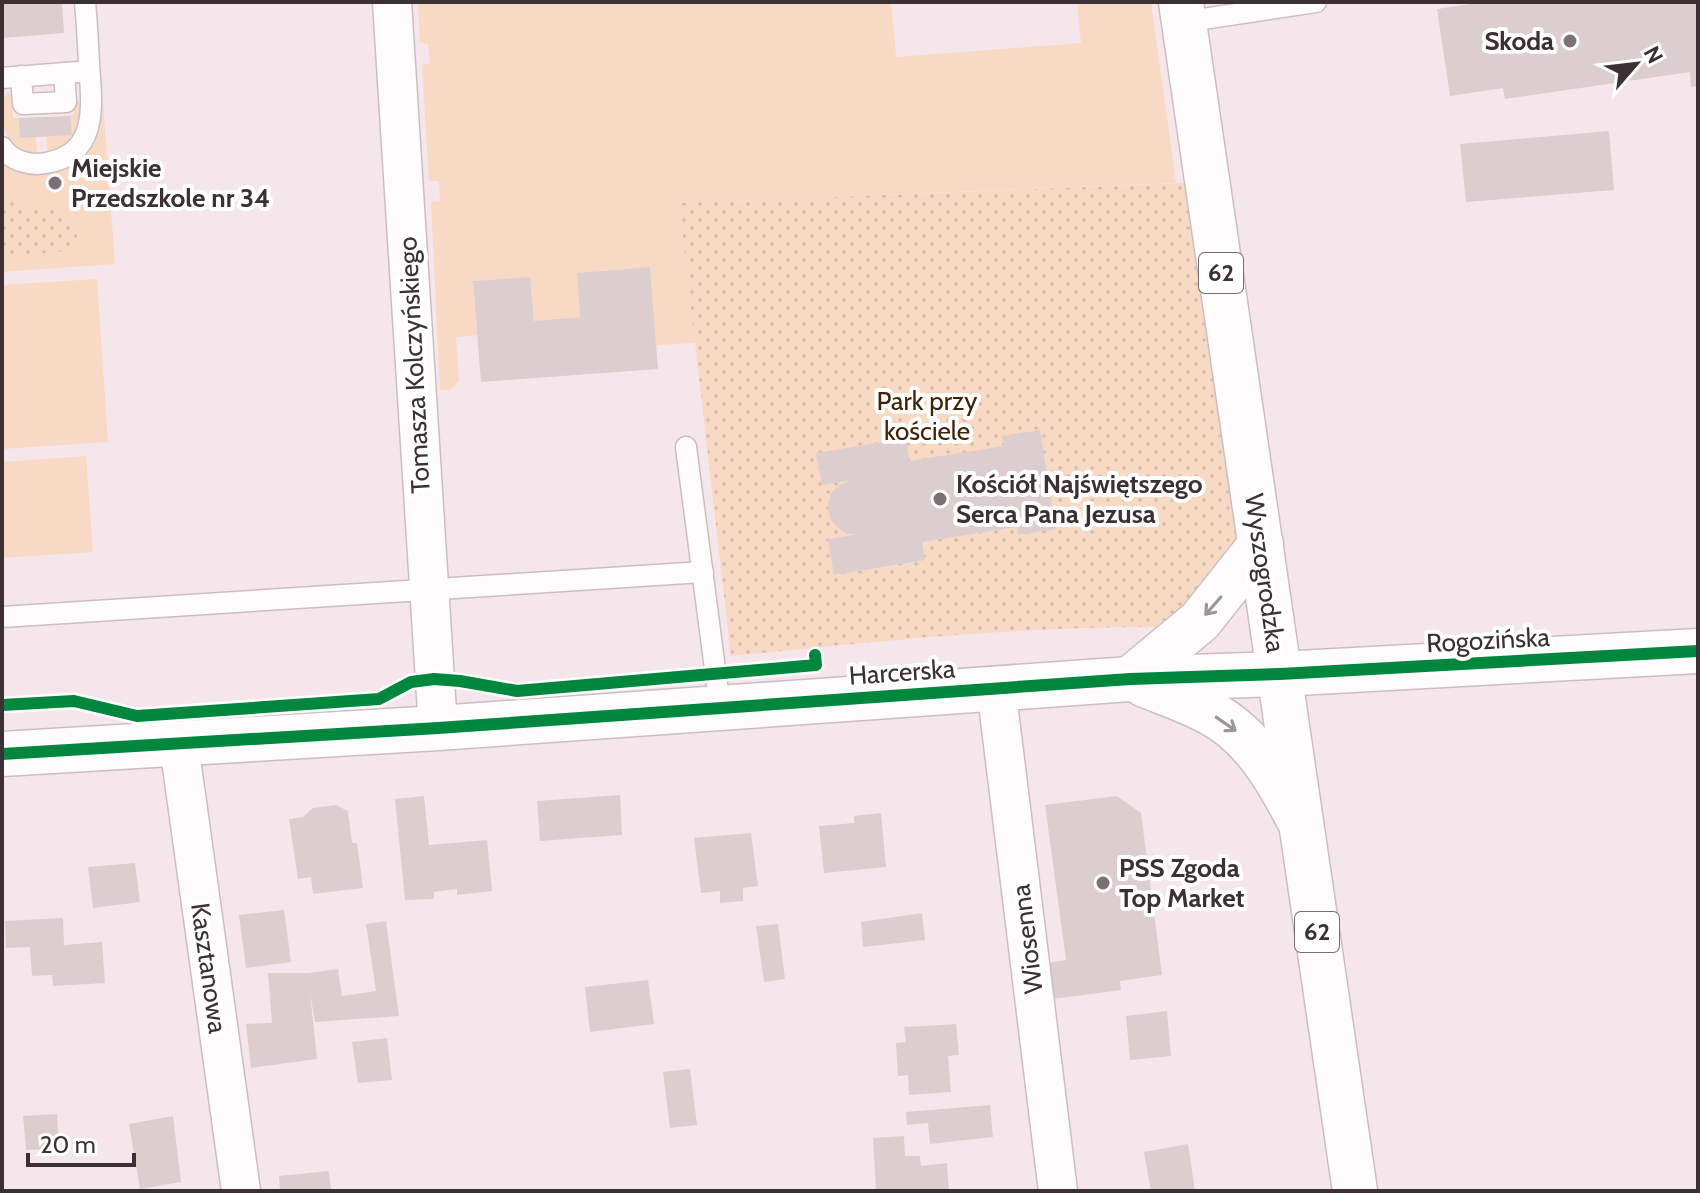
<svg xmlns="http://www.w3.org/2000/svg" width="1700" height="1193" viewBox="0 0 1700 1193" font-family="Cabin,sans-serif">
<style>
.grass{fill:#f8d9c4}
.park{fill:url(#park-dots)}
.building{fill:#dccecf}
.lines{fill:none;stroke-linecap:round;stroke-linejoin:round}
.lane-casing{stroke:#cbbec2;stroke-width:23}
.street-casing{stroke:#cbbec2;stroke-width:41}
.secondary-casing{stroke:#cbbec2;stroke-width:47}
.primary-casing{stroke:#cbbec2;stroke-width:47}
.lane{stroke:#fefbfc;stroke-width:20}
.street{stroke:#fefbfc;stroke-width:38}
.secondary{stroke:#fefbfc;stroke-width:44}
.primary{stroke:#fefbfc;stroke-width:44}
.cycleway-casing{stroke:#fff;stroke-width:17}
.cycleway{stroke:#00873e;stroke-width:12}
.oneway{stroke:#9d9698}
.poi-dot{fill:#7d7074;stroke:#fff;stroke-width:3}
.labels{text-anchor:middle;stroke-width:8;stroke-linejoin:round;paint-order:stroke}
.shield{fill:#fff;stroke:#766e71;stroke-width:2}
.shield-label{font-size:24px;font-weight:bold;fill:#3c3034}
.poi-label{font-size:26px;font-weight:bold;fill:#3c3034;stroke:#fff;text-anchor:start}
.street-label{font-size:26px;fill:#3c3034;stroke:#fff}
.park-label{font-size:26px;fill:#3f2304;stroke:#fff}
</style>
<defs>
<pattern id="park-dots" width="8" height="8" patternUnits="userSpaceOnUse" patternTransform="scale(2)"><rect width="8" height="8" fill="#f8d9c4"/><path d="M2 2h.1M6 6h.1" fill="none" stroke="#d6bba9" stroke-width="1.8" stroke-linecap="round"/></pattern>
</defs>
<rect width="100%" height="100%" fill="#f5e6eb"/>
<g class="grass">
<path d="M418 2H846V4L891 2 896 57 1081 43 1077 2H1151L1176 183 679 203 695 343 656 345 650 267 577 273 580 317 534 321 530 277 473 281 477 335 456 337 459 381 450 390H440L431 202 440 201 439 181H429L422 64H430L428 44 420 43Z"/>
<path d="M71 88C92 118 79 140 48 155L46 136 72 134 70 116 74 115Z"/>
<path d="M11 93 13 118H19L36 137 37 151 34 155C2 146 0 125 5 94Z"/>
<path d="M103 102 115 264 2 272V259L65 251 79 227C57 203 55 210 27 206 19 205 10 201 2 199V162L13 167 94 138 100 123Z"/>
<path d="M97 279 108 442 2 449V285Z"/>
<path d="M86 456 93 552 2 558V462Z"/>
</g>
<g class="park">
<path d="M1187 183 1239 543 1164 627C1020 626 874 642 731 656L679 203Z"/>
<path d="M2 199 27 206H46L66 212 79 227 75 244 65 251 2 259Z"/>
</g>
<g class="building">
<path d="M2 2H62L64 33 2 38Z"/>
<path d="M1484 2H1698V86L1691 87 1690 72 1505 99 1503 88 1450 96 1437 9Z"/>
<path d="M70 116 72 135 20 138 19 118Z"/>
<path d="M1609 131 1614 190 1466 202 1460 144Z"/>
<path d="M650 267 658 369 481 382 473 281 530 277 534 321 580 317 577 273Z"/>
<path d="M1040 430 1056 529 1018 535 1017 527 922 542 925 560 834 575 828 539 860 534H847L837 527 830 518 828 505 831 493 839 485 851 480 822 485 816 453 906 438 909 461 1004 446 1002 436Z"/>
<path d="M620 795 622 835 540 841 537 801Z"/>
<path d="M424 796 429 845 487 840 492 891 457 895V889L434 892V899L405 900 395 799Z"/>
<path d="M1117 796 1141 813 1162 975 1120 981 1121 990 1053 999 1048 963 1066 960 1045 805Z"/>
<path d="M336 805 348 811 352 843H357L363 888 313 894 311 877 298 879 289 819 303 817 313 808Z"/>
<path d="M881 813 886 867 824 873 819 826 854 823V816Z"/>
<path d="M751 833 758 886 743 888V901L720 903V891L701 893 694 838Z"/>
<path d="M135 863 140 902 93 908 88 867Z"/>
<path d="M284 910 291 962 246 968 239 915Z"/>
<path d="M922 913 925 940 863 947 861 922Z"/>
<path d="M63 918 64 945 102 942 105 983 53 986 52 975 32 976 30 947 6 948 5 921Z"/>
<path d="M386 921 399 1016 315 1022 310 993 317 1059 251 1068 246 1024 272 1023 268 973H308L338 969 342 996 376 991 366 924Z"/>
<path d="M778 924 785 979 764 982 756 926Z"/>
<path d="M648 980 654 1024 590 1032 585 987Z"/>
<path d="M1167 1011 1171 1056 1130 1060 1126 1016Z"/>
<path d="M956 1024 959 1055 948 1056 951 1092 909 1095 908 1075 898 1076 896 1043 906 1042 904 1027Z"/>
<path d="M387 1038 392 1080 358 1083 352 1042Z"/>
<path d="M690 1069 697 1125 670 1128 663 1072Z"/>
<path d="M990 1105 993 1137 930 1144 928 1123 907 1125 906 1112Z"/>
<path d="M57 1114 59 1149 26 1150 23 1116Z"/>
<path d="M173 1116 181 1182 140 1189 129 1124Z"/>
<path d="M904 1136 905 1156H920L921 1166 947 1163 949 1191H876L873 1138Z"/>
<path d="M1188 1144 1195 1191H1151L1144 1152Z"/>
<path d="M329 1171 331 1191H280L279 1176Z"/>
</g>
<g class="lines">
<defs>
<g id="lane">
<path d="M1183 22 1316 2"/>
<path d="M21 76 23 104 66 102 64 73"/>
<path d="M2 78 78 72"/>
<path d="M2 147C11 161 30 166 46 163 99 154 92 105 89 64 88 43 87 23 85 2"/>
<path d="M686 447 720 707"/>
<path d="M2 617 703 572"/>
</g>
<g id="street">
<path d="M392 2 438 728"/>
<path d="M996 687 1058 1191"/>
<path d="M179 745 241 1191"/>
</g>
<g id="secondary">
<path d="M1130 679 1200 621 1261 544"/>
<path d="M1143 684C1173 697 1208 707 1233 728 1264 753 1283 790 1301 824"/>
<path d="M2 754 438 728 1130 679 1280 674 1698 651"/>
</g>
<path id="primary" d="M1181 2 1355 1191"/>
</defs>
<use href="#lane" class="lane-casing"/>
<use href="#street" class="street-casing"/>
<use href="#secondary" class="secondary-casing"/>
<use href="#primary" class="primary-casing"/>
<use href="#lane" class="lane"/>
<use href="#street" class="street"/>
<use href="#secondary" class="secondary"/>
<use href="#primary" class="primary"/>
<defs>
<g id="cycleway">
<path d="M2 705 74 701 137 716 379 699 411 682 434 679 460 681 517 691 816 665 815 655"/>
<path d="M2 754 438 728 1130 679 1280 674 1698 651"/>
</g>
</defs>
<use href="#cycleway" class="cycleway-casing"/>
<use href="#cycleway" class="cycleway"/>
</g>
<defs><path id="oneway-shaft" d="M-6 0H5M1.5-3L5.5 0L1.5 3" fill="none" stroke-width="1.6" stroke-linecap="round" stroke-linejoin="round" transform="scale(2)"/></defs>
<g class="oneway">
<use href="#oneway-shaft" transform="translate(1213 606) rotate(131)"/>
<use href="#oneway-shaft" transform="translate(1226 724) rotate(35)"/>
</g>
<g class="poi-dot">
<circle cx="1570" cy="41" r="8"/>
<circle cx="55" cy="183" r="8"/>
<circle cx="940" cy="499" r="8"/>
<circle cx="1103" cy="883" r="8"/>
</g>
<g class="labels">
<g class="shield">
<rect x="1199" y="253" width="44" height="40" rx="6"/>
<rect x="1295" y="912" width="44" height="40" rx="6"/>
</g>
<g class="shield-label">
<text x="1221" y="281">62</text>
<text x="1317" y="940">62</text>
</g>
<g class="poi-label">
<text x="1554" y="50" text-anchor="end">Skoda</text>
<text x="71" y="177">Miejskie<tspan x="71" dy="30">Przedszkole nr 34</tspan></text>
<text x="956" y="493">Kościół Najświętszego<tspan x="956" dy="30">Serca Pana Jezusa</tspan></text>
<text x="1119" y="877">PSS Zgoda<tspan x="1119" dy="30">Top Market</tspan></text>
</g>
<g class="street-label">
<text transform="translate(414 365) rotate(-93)" y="9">Tomasza Kolczyńskiego</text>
<text transform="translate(1265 573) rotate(82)" y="9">Wyszogrodzka</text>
<text transform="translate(1488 640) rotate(-3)" y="9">Rogozińska</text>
<text transform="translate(902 672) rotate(-4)" y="9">Harcerska</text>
<text transform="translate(1027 939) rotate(-97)" y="9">Wiosenna</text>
<text transform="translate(209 968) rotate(82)" y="9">Kasztanowa</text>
</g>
<g class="park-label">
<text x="927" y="410">Park przy<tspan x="927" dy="30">kościele</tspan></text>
</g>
</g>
<rect width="1700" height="1193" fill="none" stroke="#3c3034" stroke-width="8"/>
<g transform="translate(1636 64) rotate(62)" stroke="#ffffff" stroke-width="6" paint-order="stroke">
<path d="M0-6L14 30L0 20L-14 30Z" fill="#3c3034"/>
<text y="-12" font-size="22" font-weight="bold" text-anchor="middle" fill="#3c3034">N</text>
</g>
<path d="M28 1153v12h106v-12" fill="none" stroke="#3c3034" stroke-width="4"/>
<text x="40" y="1153" font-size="24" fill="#3c3034" stroke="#ffffff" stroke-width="6" paint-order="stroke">20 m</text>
</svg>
